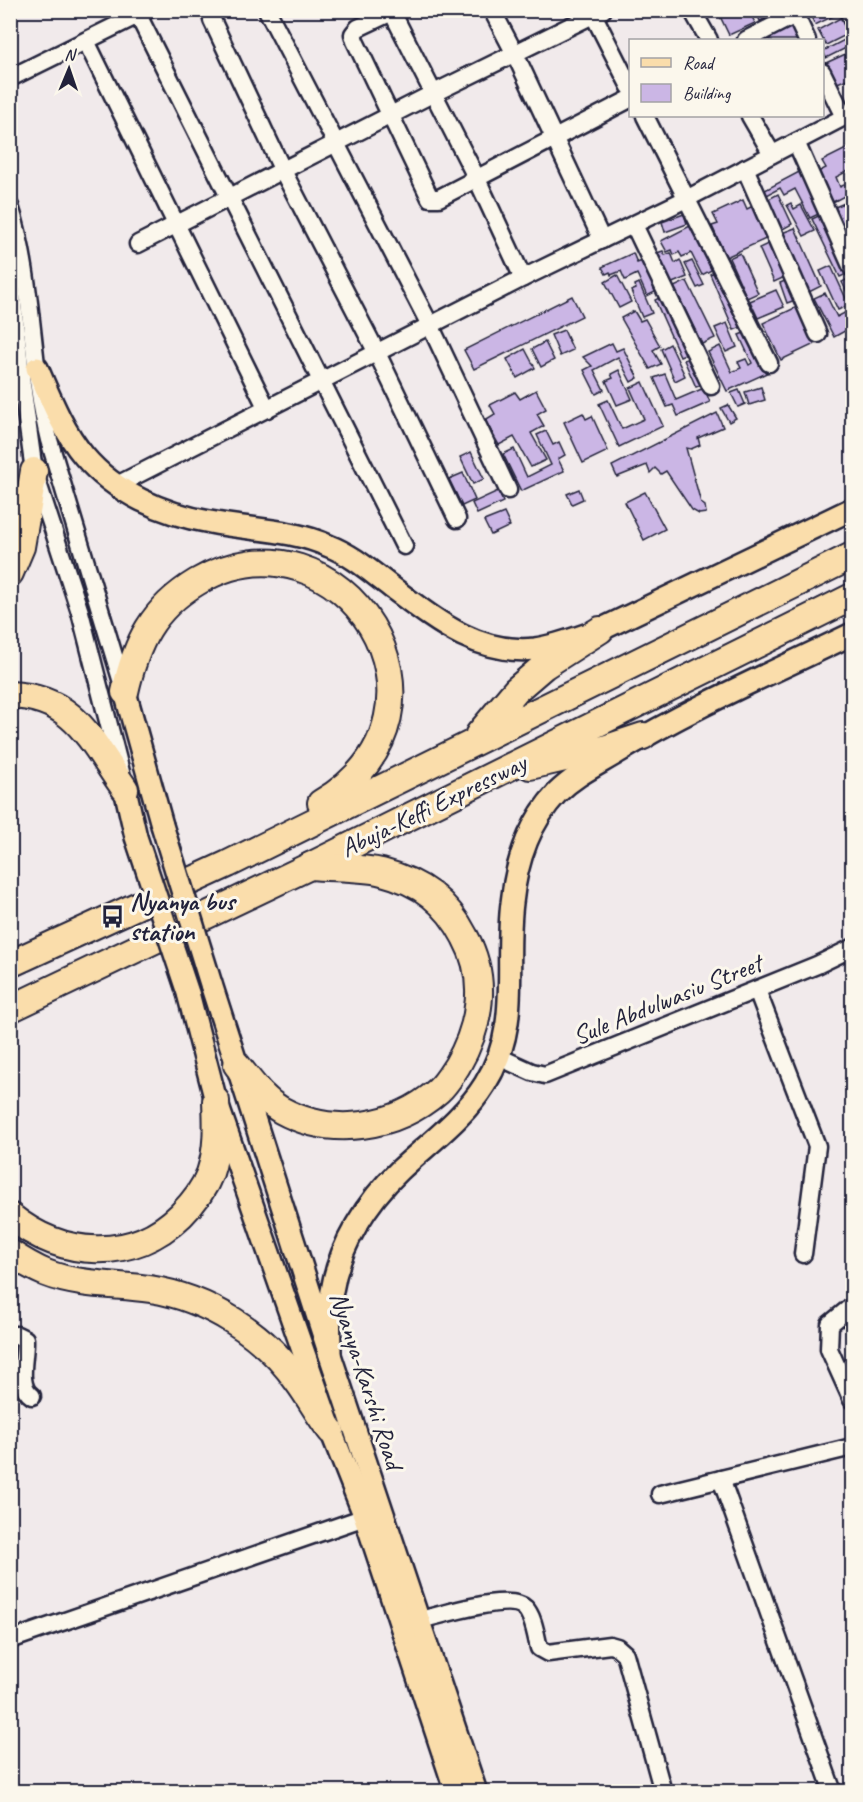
<svg xmlns="http://www.w3.org/2000/svg" width="863" height="1802" viewBox="0 0 863 1802" font-family="Caveat,sans-serif">
<style>
.building{fill:#cbb6e5;stroke:#22223b;stroke-width:1.5}
.lines{fill:none;stroke-linecap:round;stroke-linejoin:round}
.minor-casing{stroke:#22223b;stroke-width:21}
.major-casing{stroke:#22223b;stroke-width:26}
.highway-casing{stroke:#22223b;stroke-width:30}
.minor{stroke:#fbf7ec;stroke-width:16}
.major{stroke:#faddab;stroke-width:21}
.highway{stroke:#faddab;stroke-width:26}
.major-bridge-casing{stroke:#22223b;stroke-width:26;stroke-linecap:butt}
.major-bridge{stroke:#faddab;stroke-width:21}
.labels{text-anchor:middle;stroke-width:6;stroke-linejoin:round;paint-order:stroke}
.street-label{font-size:26px;fill:#22223b;stroke:#fbf7ec}
.poi-label{font-size:26px;font-weight:bold;fill:#22223b;stroke:#fbf7ec;text-anchor:start}
</style>
<rect width="100%" height="100%" fill="#f1eaeb"/>
<filter id="ink" filterUnits="userSpaceOnUse"><feTurbulence type="fractalNoise" baseFrequency=".0167" numOctaves="2"/><feDisplacementMap in="SourceGraphic" scale="12" xChannelSelector="R" yChannelSelector="G"/><feConvolveMatrix kernelMatrix="1 2 1 2 8 2 1 2 1" color-interpolation-filters="sRGB"/></filter>
<g filter="url(#ink)">
<g class="building">
<path d="M722 10H749L755 23 729 35 718 12Z"/>
<path d="M755 10H782L760 21Z"/>
<path d="M808 10H841L842 12 815 25Z"/>
<path d="M844 16 852 32 826 45 818 30Z"/>
<path d="M795 26 801 40H769L767 37Z"/>
<path d="M852 36V45L826 58 823 51Z"/>
<path d="M852 51V77L835 84 826 63Z"/>
<path d="M852 146V169L836 177 840 187 852 181V207L846 195 833 202 818 172 826 168 822 161Z"/>
<path d="M801 171 823 212 810 218 795 189 784 195 780 188 767 195 765 190Z"/>
<path d="M778 194 792 224 781 230 767 200Z"/>
<path d="M743 200 747 209 753 206 768 238 726 257 712 226 718 224 713 214Z"/>
<path d="M847 202 852 214V247L835 207Z"/>
<path d="M791 203 794 209 801 205 815 231 804 236 787 205Z"/>
<path d="M684 214 687 224 665 232 662 222Z"/>
<path d="M823 214 851 272 840 277 812 219Z"/>
<path d="M690 226 693 233 698 230 717 267 702 275 691 253 682 257 679 252 674 255 672 250 667 252 661 241Z"/>
<path d="M795 228 821 286 809 292 782 233Z"/>
<path d="M772 242 787 276 774 282 759 248Z"/>
<path d="M663 251 665 255 671 253 675 263 680 260 687 277 670 284 657 253Z"/>
<path d="M633 253 637 263 645 260 659 290 647 296 637 274 625 280 621 271 611 275 610 272 606 274 602 267Z"/>
<path d="M740 253 758 293 747 298 729 258Z"/>
<path d="M692 261 704 285 697 288 685 264Z"/>
<path d="M831 266 849 305 838 310 820 271Z"/>
<path d="M720 270 744 326 734 330 710 274Z"/>
<path d="M617 275 631 302 619 308 605 282Z"/>
<path d="M852 277V302L842 282Z"/>
<path d="M790 279 798 299 787 303 780 283Z"/>
<path d="M687 281 715 338 702 344 674 287Z"/>
<path d="M639 283 652 313 642 317 631 291 636 289 635 285Z"/>
<path d="M776 290 784 307 758 318 750 301Z"/>
<path d="M825 293 837 317 852 309V327L834 337 814 298Z"/>
<path d="M572 296 582 316 474 369 464 350Z"/>
<path d="M663 296 690 352 680 356 655 300Z"/>
<path d="M801 305 819 342 781 360 763 323Z"/>
<path d="M634 311 640 321 645 319 660 346 653 350 661 364 650 369 621 318Z"/>
<path d="M727 323 737 347 726 352 715 328Z"/>
<path d="M564 330 573 350 560 356 551 335Z"/>
<path d="M749 331 769 372 727 391 708 352 720 346 732 372 741 368 738 362 746 359 749 365 752 363 739 335Z"/>
<path d="M545 342 554 360 541 367 532 349Z"/>
<path d="M612 343 616 351 623 348 638 378 631 382 618 357 594 370 604 390 596 394 584 370 592 366 583 357Z"/>
<path d="M670 344 685 376 675 381 661 349Z"/>
<path d="M525 349 535 368 517 378 507 359Z"/>
<path d="M693 356 706 383 696 387 684 360Z"/>
<path d="M619 370 632 399 617 405 606 381 613 378 611 374Z"/>
<path d="M665 374 676 400 704 388 710 402 678 416 673 405 667 407 654 378Z"/>
<path d="M643 382 663 426 619 447 599 404 608 400 622 429 644 419 630 388Z"/>
<path d="M761 387 765 400 749 405 745 392Z"/>
<path d="M536 390 546 409 537 414 544 426 531 433 546 460 531 467 514 437 499 445 485 420 495 414 490 405 515 392 520 399Z"/>
<path d="M739 390 745 404 738 407 731 393Z"/>
<path d="M728 405 736 418 729 422 721 408Z"/>
<path d="M583 413 586 419 592 416 608 451 583 463 564 422Z"/>
<path d="M717 413 723 427 698 438 700 445 691 449 686 448 701 503 705 506 706 513 699 514 692 510 666 471 661 474 655 468 650 473 647 465 617 477 612 466Z"/>
<path d="M546 431 553 445 559 442 565 455 558 459 564 471 521 491 503 454 514 449 527 477 551 465 537 435Z"/>
<path d="M471 452 484 479 473 484 460 457Z"/>
<path d="M463 473 475 500 462 506 449 479Z"/>
<path d="M579 489 583 499 572 504 567 494Z"/>
<path d="M498 491 503 502 477 514 472 503Z"/>
<path d="M645 492 665 529 644 540 625 502Z"/>
<path d="M504 513 510 526 491 535 484 521Z"/>
</g>
<g class="lines">
<defs>
<g id="minor">
<path d="M267 10 431 327 508 490"/>
<path d="M391 10 477 179 523 278"/>
<path d="M396 10 358 28 353 34 355 41 430 198H439L630 99"/>
<path d="M492 10 515 54 602 240"/>
<path d="M591 10 630 87"/>
<path d="M692 10 709 40"/>
<path d="M793 10 807 40"/>
<path d="M848 10 852 20"/>
<path d="M138 15 404 546"/>
<path d="M212 20 283 171 377 353 457 519"/>
<path d="M746 40 795 15"/>
<path d="M86 41 267 409"/>
<path d="M822 72 844 117"/>
<path d="M10 78 146 11"/>
<path d="M645 116 769 363"/>
<path d="M750 116 772 154"/>
<path d="M796 142 852 268"/>
<path d="M745 168 818 334"/>
<path d="M10 206C34 282 30 364 49 440L124 689"/>
<path d="M634 225 711 386"/>
<path d="M138 244 434 93 603 10"/>
<path d="M10 277 22 384 34 471 80 612 121 772"/>
<path d="M117 485 523 278 688 198 852 113"/>
<path d="M757 990 817 1146 803 1254"/>
<path d="M499 1057 532 1072 545 1075 817 965 852 948"/>
<path d="M852 1306 830 1324 829 1349 852 1400"/>
<path d="M10 1335H17L25 1339C26 1356 16 1386 32 1396"/>
<path d="M721 1479 833 1792"/>
<path d="M660 1494 852 1447"/>
<path d="M419 1620C440 1616 510 1592 525 1608 534 1617 536 1637 539 1648L548 1653 610 1645 617 1647 625 1654 663 1792"/>
<path d="M10 1640 365 1517"/>
</g>
<g id="major">
<path d="M37 368C50 398 63 431 84 456 115 493 163 514 210 522 250 530 292 529 329 546 352 555 370 571 390 586 434 619 476 655 535 649 557 646 579 637 600 630L852 509"/>
<path d="M125 692 162 825"/>
<path d="M125 789 136 837"/>
<path d="M211 984 330 1355 476 1792"/>
<path d="M188 993 216 1101 331 1431 365 1517 456 1792"/>
<path d="M330 1355C330 1334 328 1312 332 1291 339 1246 367 1201 400 1170 429 1143 464 1118 485 1084 522 1025 504 967 512 903 516 863 529 823 557 793 575 775 597 765 618 752 692 707 774 672 852 634"/>
</g>
<g id="highway">
<path d="M10 573 21 547 34 471"/>
<path d="M125 692C136 643 152 609 197 582 341 497 477 711 321 803"/>
<path d="M10 695C76 697 91 742 125 789"/>
<path d="M479 734 516 690 544 666 600 630"/>
<path d="M530 766 604 749 643 736"/>
<path d="M10 964 228 864 852 556"/>
<path d="M10 1009 310 866 852 597"/>
<path d="M237 1065C251 1082 262 1099 281 1110 332 1138 396 1128 438 1091 446 1084 451 1075 457 1066 481 1025 488 979 465 937 447 902 421 882 382 872 363 867 331 868 310 866"/>
<path d="M10 1216C62 1258 132 1263 181 1215 193 1203 204 1189 210 1173 218 1149 217 1126 216 1101"/>
<path d="M10 1253C22 1261 34 1268 46 1273 79 1286 116 1284 150 1289 208 1298 265 1334 298 1382 310 1398 319 1416 331 1431"/>
</g>
</defs>
<use href="#minor" class="minor-casing"/>
<use href="#major" class="major-casing"/>
<use href="#highway" class="highway-casing"/>
<use href="#minor" class="minor"/>
<use href="#major" class="major"/>
<use href="#highway" class="highway"/>
<defs>
<g id="major-bridge">
<path d="M162 825 211 984"/>
<path d="M136 837 188 993"/>
</g>
</defs>
<use href="#major-bridge" class="major-bridge-casing"/>
<use href="#major-bridge" class="major-bridge"/>
</g>
</g>
<defs>
<symbol id="bus-bare" viewBox="-9 -9 18 18"><path d="M-5-6H5V4H4V6H2V4H-2V6H-4V4H-5ZM-3.5-4V0h7V-4ZM-3.5 1.2v1.5H-2V1.2ZM2 1.2v1.5H3.5V1.2Z" fill="#22223b" stroke="#fbf7ec" stroke-width="2.5" paint-order="stroke"/></symbol>
</defs>
<g fill-rule="evenodd">
<use href="#bus-bare" x="96" y="900" width="33" height="33"/>
</g>
<g class="labels">
<g class="street-label">
<text transform="translate(433 805) rotate(-26)" y="9">Abuja-Keffi Expressway</text>
<text transform="translate(667 999) rotate(-22)" y="9">Sule Abdulwasiu Street</text>
<text transform="translate(367 1380) rotate(72)" y="9">Nyanya-Karshi Road</text>
</g>
<g class="poi-label">
<text x="130" y="910">Nyanya bus<tspan x="130" dy="30">station</tspan></text>
</g>
</g>
<rect width="863" height="1802" fill="none" stroke="#fbf7ec" stroke-width="36"/>
<rect x="18" y="18" width="827" height="1766" fill="none" stroke="#22223b" stroke-width="2" filter="url(#ink)"/>
<rect x="629" y="39" width="195" height="78" fill="#fbf7ec" stroke="#a4a2a5" stroke-width="1.5"/>
<rect x="641" y="58" width="30" height="9" fill="#faddab" stroke="#a4a2a5" stroke-width="1.5"/>
<text x="683" y="69" font-size="18" fill="#22223b">Road</text>
<rect x="641" y="84" width="30" height="18" fill="#cbb6e5" stroke="#a4a2a5" stroke-width="1.5"/>
<text x="683" y="99" font-size="18" fill="#22223b">Building</text>
<g transform="translate(69 69) rotate(2)" stroke="#fbf7ec" stroke-width="4.5" paint-order="stroke">
<path d="M0-4.5L10 22L0 15L-10 22Z" fill="#22223b"/>
<text y="-9" font-size="16" font-weight="bold" text-anchor="middle" fill="#22223b">N</text>
</g>
</svg>
